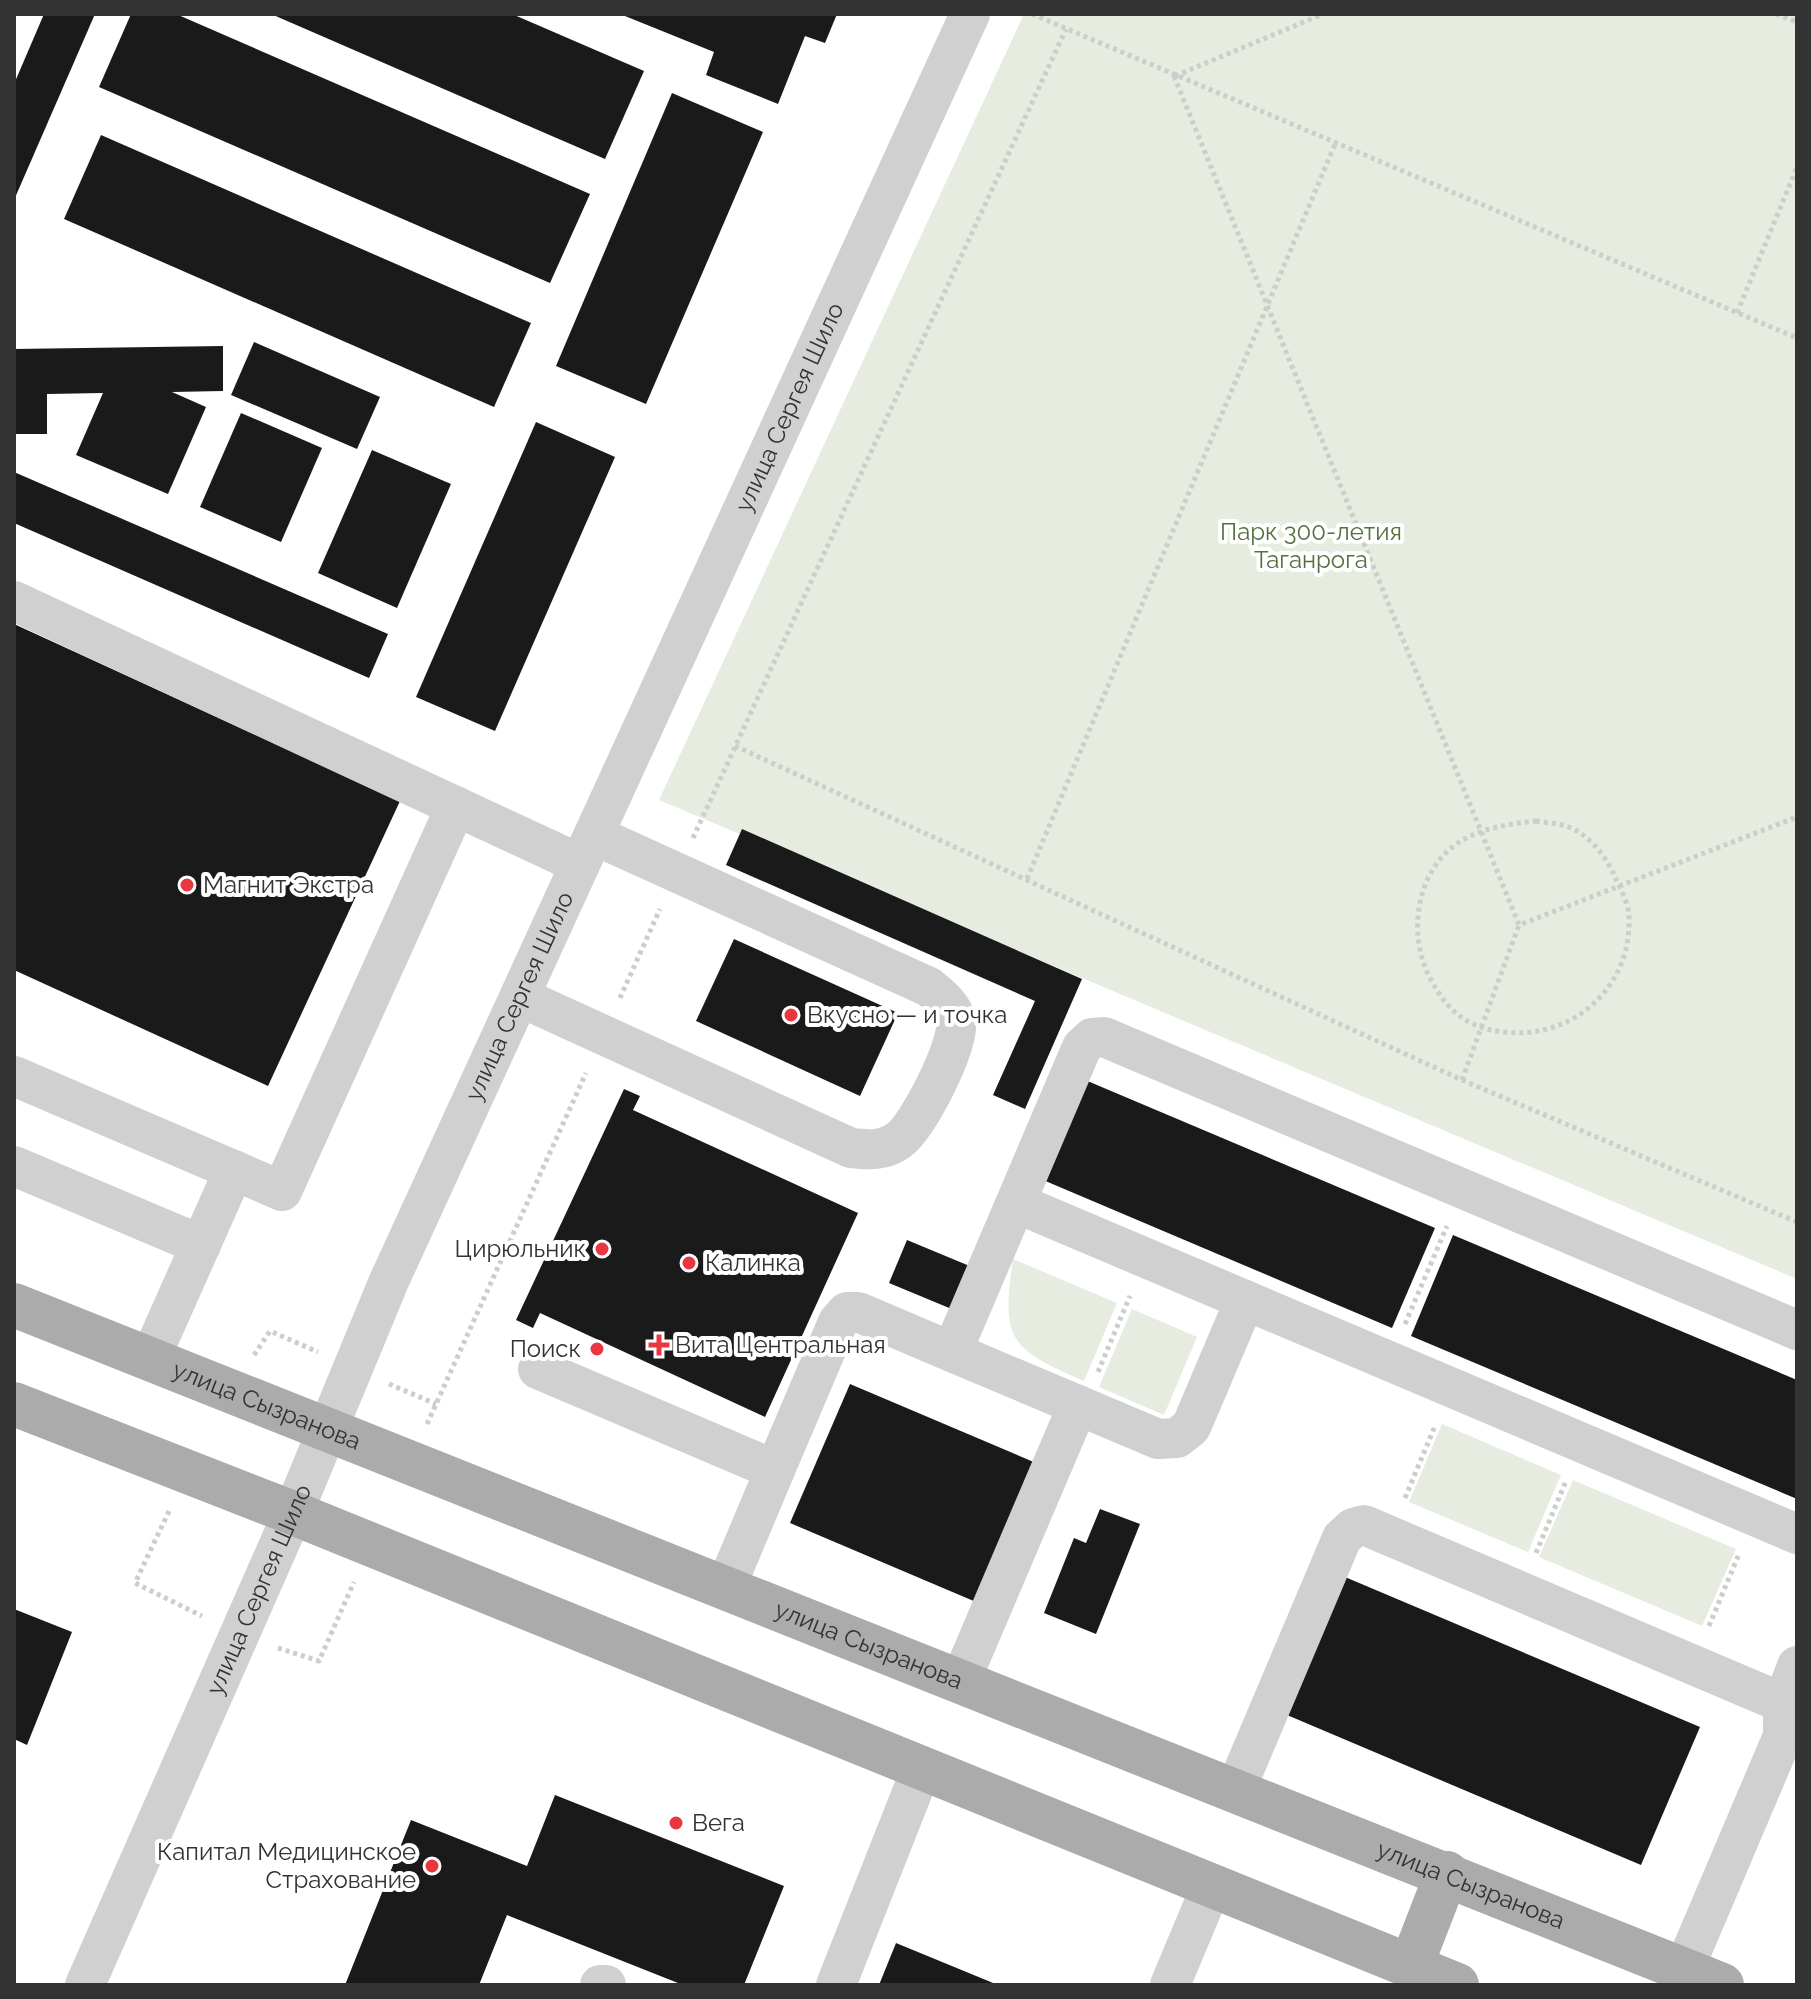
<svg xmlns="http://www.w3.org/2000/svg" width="1811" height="1999" viewBox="0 0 1811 1999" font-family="Raleway,sans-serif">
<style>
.green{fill:#e6ecdf}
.building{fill:#1a1a1a}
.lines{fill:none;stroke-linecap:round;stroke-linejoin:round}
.path{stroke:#cdcdcd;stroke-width:5;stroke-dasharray:4 4;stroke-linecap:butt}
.minor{stroke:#d0d0d0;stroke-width:40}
.major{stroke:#ababab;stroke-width:44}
.poi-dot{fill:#e83740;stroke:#fff;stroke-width:3}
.labels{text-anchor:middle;stroke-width:8;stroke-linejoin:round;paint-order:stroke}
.street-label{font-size:24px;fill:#333;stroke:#fff}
.park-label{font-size:24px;fill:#55703e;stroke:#fff}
.poi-label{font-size:24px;fill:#333;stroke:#fff;text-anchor:start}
</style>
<rect width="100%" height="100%" fill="#fff"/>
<g class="green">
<path d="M1024 14H1797V1279L659 800Z"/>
<path d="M1013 1259 1117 1303 1084 1381C1009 1349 1001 1340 1013 1259Z"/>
<path d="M1132 1309 1197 1337 1164 1415 1099 1387Z"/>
<path d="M1442 1424 1561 1475 1528 1552 1409 1502Z"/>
<path d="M1573 1480 1736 1549 1702 1626 1539 1557Z"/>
</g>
<g class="building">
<path d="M44 14H95L14 200V84Z"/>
<path d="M131 14H176L590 194 550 283 99 87Z"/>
<path d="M271 14H512L644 71 605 159Z"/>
<path d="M620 14H837L825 43 805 36 778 104 706 75 714 52Z"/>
<path d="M672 93 763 132 646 404 556 366Z"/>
<path d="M101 135 531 323 494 407 64 219Z"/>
<path d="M254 342 380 397 357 449 231 395Z"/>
<path d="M223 346V391L172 392 206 407 168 494 76 455 103 393 47 394V434H14V349Z"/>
<path d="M241 413 322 448 281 542 200 507Z"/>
<path d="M536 422 615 457 495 731 416 697Z"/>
<path d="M372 450 451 484 397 608 318 573Z"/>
<path d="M14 472 388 634 369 678 14 523Z"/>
<path d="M14 624 400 801 268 1086 14 970Z"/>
<path d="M742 829 1082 979 1025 1109 993 1095 1035 1001 726 865Z"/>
<path d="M734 939 898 1013 860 1096 696 1021Z"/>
<path d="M1078 1077 1435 1228 1392 1328 1036 1177Z"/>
<path d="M624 1089 640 1096 633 1110 858 1213 765 1417 540 1313 533 1328 516 1320Z"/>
<path d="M1453 1235 1797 1380V1499L1411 1336Z"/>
<path d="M907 1240 972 1267 954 1310 889 1283Z"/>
<path d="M850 1384 1036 1463 976 1602 790 1523Z"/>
<path d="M1100 1509 1140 1524 1096 1634 1044 1613 1074 1538 1086 1543Z"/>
<path d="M1345 1577 1700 1727 1641 1865 1287 1715Z"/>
<path d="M14 1609 72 1632 27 1745 14 1739Z"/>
<path d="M555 1795 784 1886 744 1985H683L507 1915 479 1985H345L411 1820 527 1866Z"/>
<path d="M896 1943 998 1985H879Z"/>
</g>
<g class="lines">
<g class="path">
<path d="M1032 14 1797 338"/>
<path d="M1776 14 1797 22"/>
<path d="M1174 76 1519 925 1797 817"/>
<path d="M1175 76 1323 14"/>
<path d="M1737 313 1797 167"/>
<path d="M735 746 1462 1080 1797 1222"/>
<path d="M1536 821C1545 823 1556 823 1566 826 1588 833 1606 856 1615 877 1620 888 1629 904 1629 917 1632 988 1572 1040 1504 1032 1467 1028 1447 1011 1430 978 1409 938 1414 881 1450 849 1473 829 1507 824 1536 821Z"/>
<path d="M693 838 1066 29"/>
<path d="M1027 879 1335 144"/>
<path d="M620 998 660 909"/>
<path d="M1462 1080 1519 925"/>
<path d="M1405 1324 1447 1226"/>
<path d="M254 1355 270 1331 318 1352"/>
<path d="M1098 1372 1130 1296"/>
<path d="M389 1384 436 1404"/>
<path d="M427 1424 586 1073"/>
<path d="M1405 1498 1435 1426"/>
<path d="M169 1511 135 1583 202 1616"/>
<path d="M1536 1553 1566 1481"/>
<path d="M1709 1626 1739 1554"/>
<path d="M278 1648 319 1661 354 1582"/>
</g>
<g class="minor">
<path d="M14 601 580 864"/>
<path d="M520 997 851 1148C869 1150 884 1151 899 1140 918 1127 961 1042 956 1020 952 1005 940 996 929 987L594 835"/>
<path d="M14 1076 282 1191 456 806"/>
<path d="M14 1166 201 1245"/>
<path d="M1016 1203 1797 1534"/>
<path d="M1245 1300 1191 1427 1177 1438 1158 1439 952 1352 1082 1047 1092 1038 1104 1037 1797 1330"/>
<path d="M150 1359 234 1170"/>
<path d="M538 1369 775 1470 725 1589"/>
<path d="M775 1470 838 1322 847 1312H858L952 1352"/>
<path d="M960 1682 1078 1405"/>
<path d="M1783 1703 1797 1666"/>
<path d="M1235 1791 1342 1538 1353 1528 1364 1525 1783 1703V1736L1684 1969"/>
<path id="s1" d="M85 1985 293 1513 389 1281 970 14"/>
<path d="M600 1985H606"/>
<path d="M836 1985 921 1770"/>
<path d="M1170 1985 1211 1887"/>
</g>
<g class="major">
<path id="s2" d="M14 1305 1722 1985"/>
<path d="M14 1404 293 1513 1457 1985"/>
<path d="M1411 1966 1447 1873"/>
</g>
</g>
<g class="poi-dot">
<circle cx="187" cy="885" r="8"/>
<circle cx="791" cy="1015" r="8"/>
<circle cx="602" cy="1249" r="8"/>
<circle cx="689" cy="1263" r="8"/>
<path d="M655 1333h8v8h8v8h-8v8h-8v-8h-8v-8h8z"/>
<circle cx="597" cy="1349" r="8"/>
<circle cx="676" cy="1823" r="8"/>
<circle cx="432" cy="1866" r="8"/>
</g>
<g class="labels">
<g class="street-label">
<text dy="8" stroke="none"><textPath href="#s1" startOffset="1728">улица Сергея Шило</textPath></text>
<text dy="8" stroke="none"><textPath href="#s1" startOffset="1080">улица Сергея Шило</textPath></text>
<text dy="8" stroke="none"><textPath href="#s2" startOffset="272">улица Сызранова</textPath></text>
<text dy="8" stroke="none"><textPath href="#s1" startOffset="432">улица Сергея Шило</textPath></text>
<text dy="8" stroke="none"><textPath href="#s2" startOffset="920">улица Сызранова</textPath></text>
<text dy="8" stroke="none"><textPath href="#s2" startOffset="1568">улица Сызранова</textPath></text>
</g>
<g class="park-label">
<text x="1311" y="540">Парк 300-летия<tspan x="1311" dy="28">Таганрога</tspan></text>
</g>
<g class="poi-label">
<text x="203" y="893">Магнит Экстра</text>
<text x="807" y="1023">Вкусно — и точка</text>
<text x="586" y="1257" text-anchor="end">Цирюльник</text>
<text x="705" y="1271">Калинка</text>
<text x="675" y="1353">Вита Центральная</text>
<text x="581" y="1357" text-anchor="end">Поиск</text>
<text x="692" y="1831">Вега</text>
<text x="416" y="1860" text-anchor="end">Капитал Медицинское<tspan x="416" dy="28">Страхование</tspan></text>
</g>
</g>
<rect width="1811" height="1999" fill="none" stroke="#333333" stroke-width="32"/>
</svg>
